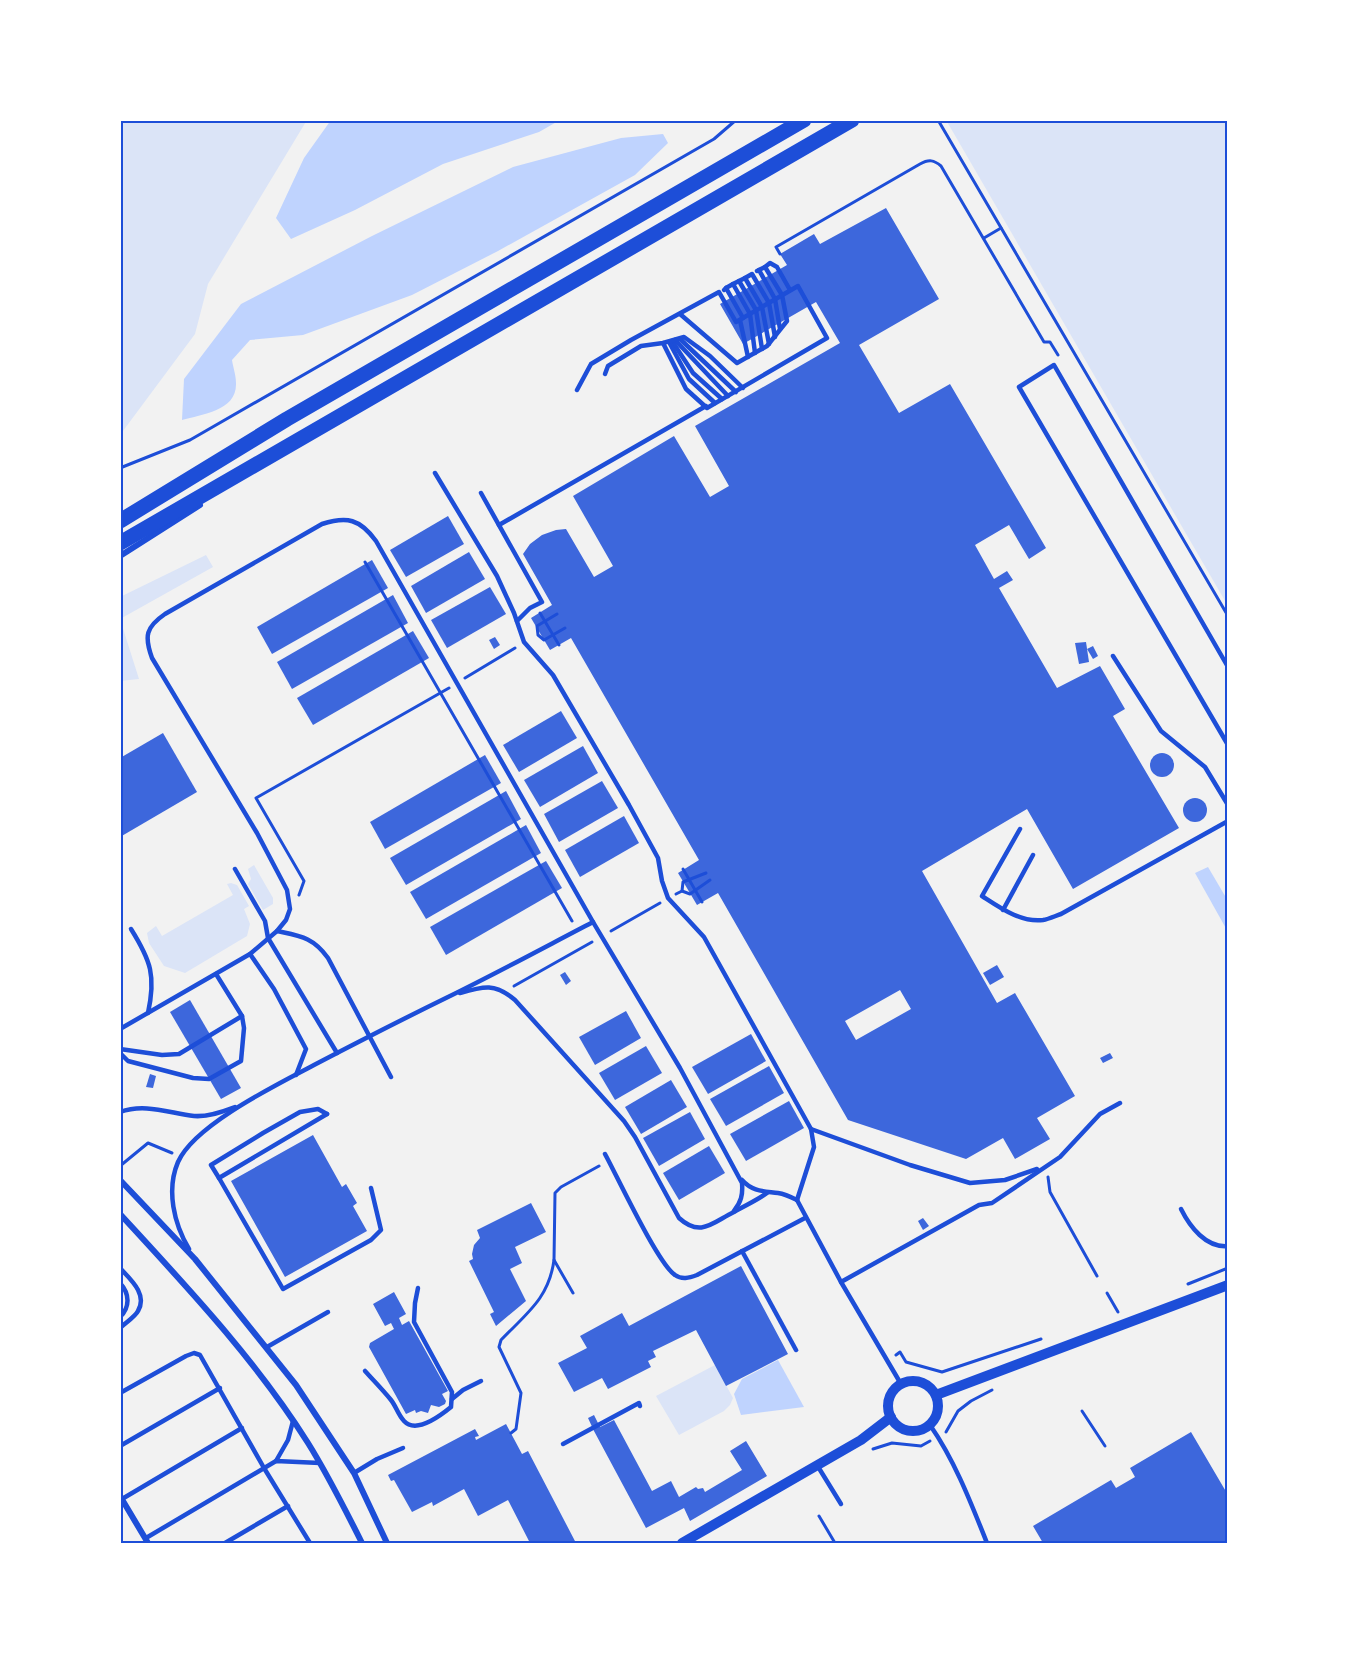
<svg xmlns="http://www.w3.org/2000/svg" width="1348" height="1663" viewBox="0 0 1348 1663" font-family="'Nunito Sans',sans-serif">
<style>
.green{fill:#dbe4f7}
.water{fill:#bfd3fe}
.building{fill:#3d67dc;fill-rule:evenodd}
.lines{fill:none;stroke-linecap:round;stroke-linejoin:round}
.path{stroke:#1d4ed8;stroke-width:3}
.service{stroke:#1d4ed8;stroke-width:4.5}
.minor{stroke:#1d4ed8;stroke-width:6}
.tertiary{stroke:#1d4ed8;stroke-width:10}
.primary{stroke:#1d4ed8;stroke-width:15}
.neatline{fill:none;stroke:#1d4ed8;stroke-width:2}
</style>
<rect width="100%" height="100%" fill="#f2f2f2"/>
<g class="green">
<path d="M120 120H307L208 284 195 334 120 435Z"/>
<path d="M946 120H1228V606Z"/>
<path d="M206 555 213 567 120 619 139 679 120 681V597Z"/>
<path d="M254 865 273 898V904L263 910 248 884 251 879 248 869Z"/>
<path d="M231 883 237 885 249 906 244 909 250 924 247 936 185 973 164 966 149 943 147 933 156 926 162 936 233 895 227 884Z"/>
<path d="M715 1365 733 1398 730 1405 724 1411 679 1435 656 1396Z"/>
</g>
<g class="water">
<path d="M331 120H560L539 132 443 164 355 210 291 239 276 218 304 158Z"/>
<path d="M663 134 668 143 635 175 498 251 412 295 303 335 250 340 232 360C233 367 236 375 236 383 237 411 202 414 182 420L184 379 241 304 372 236 513 167 621 138Z"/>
<path d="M1208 867 1228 901V932L1195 873Z"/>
<path d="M778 1360 804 1407 741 1415 734 1394 742 1379Z"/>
</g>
<g class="building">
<path d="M886 208 939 299 859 345 899 413 950 384 1046 548 1029 559 1009 525 975 545 994 579 1007 571 1013 580 999 588 1057 688 1100 666 1125 709 1113 716 1179 828 1073 889 1027 809 922 871 997 1003 1015 993 1075 1096 1037 1118 1050 1139 1015 1159 1003 1138 966 1159 848 1120 718 893 697 905 678 873 699 860 571 638 550 650 531 618 552 605 523 554 530 544 542 535 556 530 566 529 594 577 613 566 573 496 674 436 710 497 729 486 695 426 840 343 816 302 743 344 720 304 787 265 780 254 814 234 820 244ZM900 990 911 1009 856 1040 845 1021Z"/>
<path d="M448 516 464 544 406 577 390 550Z"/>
<path d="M469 552 485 579 426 613 411 586Z"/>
<path d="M372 560 388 588 272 654 257 627Z"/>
<path d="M490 587 506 614 447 648 431 620Z"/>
<path d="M393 595 408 623 292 689 277 662Z"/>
<path d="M413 631 429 658 313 725 297 698Z"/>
<path d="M495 637 500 645 494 649 489 640Z"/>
<path d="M1086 642 1089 662 1079 664 1075 643Z"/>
<path d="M1093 646 1098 656 1093 659 1087 649Z"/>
<path d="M561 711 577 738 519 772 503 745Z"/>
<path d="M163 733 197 792 120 837V758Z"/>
<path d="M583 746 598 773 540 807 524 780Z"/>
<circle cx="1162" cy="765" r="12"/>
<path d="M485 755 501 783 385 849 370 822Z"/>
<path d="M602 781 618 808 559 842 544 814Z"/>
<path d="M506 791 521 819 406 885 390 858Z"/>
<circle cx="1195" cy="810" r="12"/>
<path d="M624 816 639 843 580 877 565 850Z"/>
<path d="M526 825 541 853 426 919 410 892Z"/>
<path d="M546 861 562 888 446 955 430 927Z"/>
<path d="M997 965 1004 977 990 985 983 973Z"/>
<path d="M565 972 571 981 566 985 560 975Z"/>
<path d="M190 1000 241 1088 221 1099 170 1012Z"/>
<path d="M626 1011 641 1038 595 1065 579 1037Z"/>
<path d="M751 1034 766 1061 708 1094 692 1067Z"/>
<path d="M646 1046 662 1073 615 1100 599 1073Z"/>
<path d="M1110 1053 1113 1058 1103 1063 1100 1058Z"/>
<path d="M769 1066 784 1093 726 1126 710 1099Z"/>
<path d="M150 1074 156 1076 153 1088 146 1087Z"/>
<path d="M671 1080 687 1107 641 1134 625 1107Z"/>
<path d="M789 1101 804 1128 746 1161 730 1134Z"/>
<path d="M690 1112 705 1139 659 1166 643 1138Z"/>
<path d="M313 1135 342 1187 346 1184 357 1203 353 1206 367 1231 285 1277 231 1181Z"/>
<path d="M709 1146 725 1173 679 1200 663 1173Z"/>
<path d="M531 1203 546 1232 515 1247 522 1263 510 1269 526 1301 496 1326 490 1314 494 1312 469 1261 473 1259 472 1254 474 1245 480 1238 477 1230Z"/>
<path d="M923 1218 929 1226 923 1230 918 1221Z"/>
<path d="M741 1266 788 1354 726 1386 696 1330 653 1351 656 1357 648 1361 651 1367 608 1389 602 1378 574 1392 558 1363 587 1348 580 1336 622 1313 629 1326Z"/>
<path d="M394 1292 406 1314 399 1318 402 1325 409 1321 448 1391 442 1394 446 1401 445 1404 439 1407 431 1405 428 1413 421 1411 416 1413 415 1410 406 1414 369 1347 370 1343 394 1329 391 1323 385 1326 373 1304Z"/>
<path d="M594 1415 600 1427 614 1420 652 1491 671 1481 679 1497 696 1487 698 1489 703 1488 705 1492 742 1470 730 1451 746 1441 767 1476 690 1521 684 1508 646 1528 594 1431 588 1418Z"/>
<path d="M506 1424 522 1454 528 1451 576 1543H530L508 1500 478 1516 464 1489 433 1506 432 1502 412 1512 394 1480 391 1481 388 1475 475 1429 479 1436 475 1437 476 1440Z"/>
<path d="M1191 1432 1228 1495V1543H1043L1033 1526 1111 1480 1116 1488 1135 1477 1130 1468Z"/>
</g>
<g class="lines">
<g class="path">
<path d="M938 120 1228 616"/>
<path d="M984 238 1001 228"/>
<path d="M780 254 776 247 920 164C929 159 934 160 941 166L1044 342H1050L1058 355"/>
<path d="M120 468 190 440 714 139 736 120"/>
<path d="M365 562 572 921"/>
<path d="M540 613 559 645"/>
<path d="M557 614 537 626 538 635 544 640 565 628"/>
<path d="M465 678 515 648"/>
<path d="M683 869 702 902"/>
<path d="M682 891 690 894 710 880"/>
<path d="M676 894 682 891 683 882 706 873"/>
<path d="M299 895 304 881 256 798 449 688"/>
<path d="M611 931 660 903"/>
<path d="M514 986 592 942"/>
<path d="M120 1166 148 1143 172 1153"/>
<path d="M1048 1177 1050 1192 1097 1276"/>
<path d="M1188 1284 1228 1268"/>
<path d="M573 1293 554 1260 555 1193 561 1187 599 1166"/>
<path d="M1107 1293 1118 1312"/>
<path d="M896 1355 900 1352 906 1362 942 1372 1041 1339"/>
<path d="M1082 1411 1105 1446"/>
<path d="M946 1432 958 1411 971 1401 992 1390"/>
<path d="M511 1433 516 1429 521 1393 499 1347 501 1340C527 1313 549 1298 554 1260"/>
<path d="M873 1449 892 1443 921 1446 930 1441"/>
<path d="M819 1516 835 1543"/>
</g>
<g class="service">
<path d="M765 267 770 263 777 267 790 290"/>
<path d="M757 271 759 270 775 299 780 329"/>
<path d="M745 278 752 274 769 303 775 337"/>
<path d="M739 281 745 278 762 307 769 344"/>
<path d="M733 284 739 281 756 310 762 349"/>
<path d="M726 288 733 284 750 314 755 353"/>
<path d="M724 290 726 288 743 318"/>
<path d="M680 314 737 363 767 346 787 321 782 295 765 267 759 270"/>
<path d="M740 320 748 357"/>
<path d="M680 339 736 392"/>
<path d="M675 340 728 396"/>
<path d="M672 341 693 373 722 399"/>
<path d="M669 342 689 379 715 403"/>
<path d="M605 374 608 366 641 346 663 343 684 337 710 356 743 388"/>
<path d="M577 390 591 364 631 340 719 292 736 322 798 286 827 338 707 408 686 389 663 343"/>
<path d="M435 473 497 576 514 613 524 642 553 675 629 805 658 858 662 881 668 898 704 937 811 1129 814 1147 797 1200"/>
<path d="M481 493 542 602 530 608 517 621"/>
<path d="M499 525 706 406"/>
<path d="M1113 656 1161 731 1205 767 1228 805"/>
<path d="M1228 667 1054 365 1019 387 1228 745"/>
<path d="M1020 829 982 896C999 907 1021 923 1043 920 1049 919 1055 916 1061 914L1228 821"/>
<path d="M235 869 265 921 268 938 337 1053"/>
<path d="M1003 910 1033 855"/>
<path d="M131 929C151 961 156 976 148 1013"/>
<path d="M277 931C300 936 313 937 328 958L391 1077"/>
<path d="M250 954 274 989 306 1049 296 1075"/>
<path d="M460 993C484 986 495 983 515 1000L624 1121 635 1137 679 1218C701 1238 713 1222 734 1212 746 1205 756 1201 767 1193"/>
<path d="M120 1029 250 954 277 931 286 920 290 909 287 890 257 833 152 658C144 636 146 627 165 614L322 524C347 516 360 519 376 541L593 922 680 1068 742 1183C743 1195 741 1202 734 1211"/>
<path d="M120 1049 162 1055 179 1054 242 1016 216 974"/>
<path d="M120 1053 128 1061 193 1078 209 1079 241 1061 244 1028 242 1016"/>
<path d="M120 1112C145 1103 169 1113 194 1116 208 1117 222 1112 235 1107"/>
<path d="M327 1114 219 1178 283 1289 371 1240 381 1230 371 1188"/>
<path d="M811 1129 910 1165 970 1183 1005 1180 1037 1169"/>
<path d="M605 1154C617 1176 658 1264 675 1275 682 1280 689 1278 697 1275L805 1218"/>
<path d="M219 1178 211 1165 263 1133 300 1112 318 1109 327 1114"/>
<path d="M742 1180C753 1192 763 1191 778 1193 785 1194 791 1197 797 1200"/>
<path d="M797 1200 841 1282 901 1384"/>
<path d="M1181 1209C1190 1227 1206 1248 1228 1246"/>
<path d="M189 1249C174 1224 166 1190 178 1162 194 1125 278 1084 314 1065 358 1042 403 1019 448 997 497 973 545 947 593 922"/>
<path d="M742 1251 796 1350"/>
<path d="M120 1268C130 1279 148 1294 138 1311 135 1317 125 1323 120 1328"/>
<path d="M841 1282 979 1205 992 1203 1060 1157 1100 1114 1120 1103"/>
<path d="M120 1283C130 1294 130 1307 120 1317"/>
<path d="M267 1347 328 1312"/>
<path d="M365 1371C374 1381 383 1390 391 1400 396 1406 398 1415 404 1421 416 1434 440 1416 451 1407L452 1392 414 1322 415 1303 418 1288"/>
<path d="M120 1393 186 1356 194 1353 200 1355 264 1468 310 1543"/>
<path d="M452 1399 463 1390 481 1381"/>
<path d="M930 1425C955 1461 971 1503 987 1543"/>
<path d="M563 1444 639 1403 640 1406"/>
<path d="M120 1446 220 1388"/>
<path d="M276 1461 288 1440 293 1421"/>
<path d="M817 1465 841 1504"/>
<path d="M354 1473 377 1459 403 1448"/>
<path d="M122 1499 242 1428"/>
<path d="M146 1538 276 1461 320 1463"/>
<path d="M225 1543 288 1506"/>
</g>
<g class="minor">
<path d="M120 556 200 505"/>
<path d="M120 1180 195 1259 296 1385 354 1473 387 1543"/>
<path d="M120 1214C187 1287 255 1359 308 1443 328 1475 345 1509 362 1543"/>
<path d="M120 1496 148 1543"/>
</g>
<g class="tertiary">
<circle cx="913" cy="1406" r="25"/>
<path d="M936 1395 1228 1285"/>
<path d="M682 1543 861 1440 891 1417"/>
</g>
<g class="primary">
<path d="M120 521 287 419 804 120"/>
<path d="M120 543 852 120"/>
</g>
</g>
<rect width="1348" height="1663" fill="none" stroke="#ffffff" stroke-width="243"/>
<rect x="122" y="122" width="1104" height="1420" class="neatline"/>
</svg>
